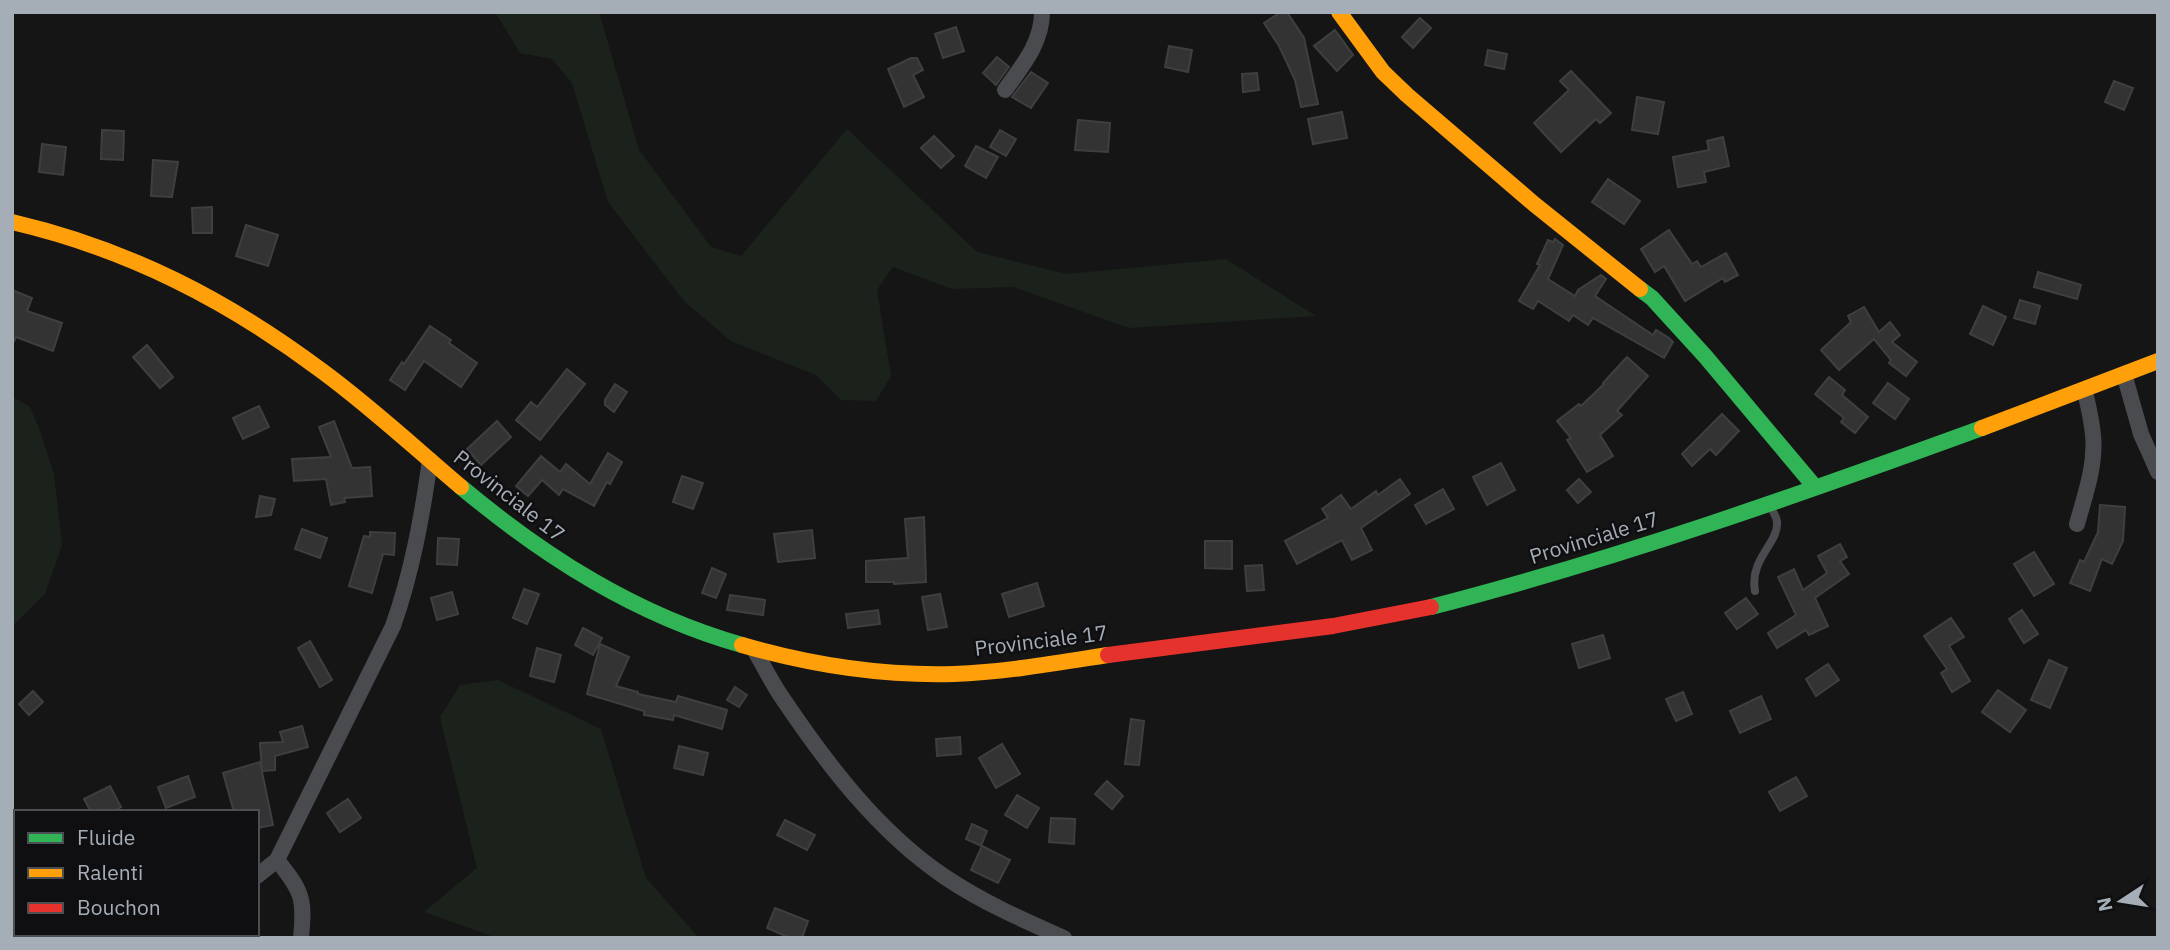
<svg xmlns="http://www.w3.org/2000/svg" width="2170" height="950" viewBox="0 0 2170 950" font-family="'IBM Plex Sans',sans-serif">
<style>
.green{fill:#1b221b}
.building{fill:#333334;stroke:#3d3f41;stroke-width:2}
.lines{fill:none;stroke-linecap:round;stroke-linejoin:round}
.lane{stroke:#494b4e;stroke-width:8}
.street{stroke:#494b4e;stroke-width:16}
.fast{stroke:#30b455;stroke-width:16}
.slow{stroke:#ff9f0a;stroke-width:16}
.jam{stroke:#e5322d;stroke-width:16}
.labels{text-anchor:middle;stroke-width:5;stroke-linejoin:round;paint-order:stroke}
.street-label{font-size:21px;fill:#a5adb7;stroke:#0f0f11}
</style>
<rect width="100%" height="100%" fill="#151515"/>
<g class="green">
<path d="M495 12H599L639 150 711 247 741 256 847 129 977 252 1066 274 1226 259 1316 316 1129 328 1013 287 952 289 893 267 877 290 891 376 876 401 841 400 816 375 731 341 684 301 608 202 572 83 552 59 520 53Z"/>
<path d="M12 397 29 406 39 428 54 474 62 545 45 594 12 626Z"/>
<path d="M498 680 601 729 646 878 699 938H497L424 912 477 868 440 717 460 685Z"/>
</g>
<g class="building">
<path d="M1281 12H1287L1304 38 1318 104 1301 107 1295 80 1279 46 1264 23Z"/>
<path d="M1420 18 1431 28 1413 48 1402 37Z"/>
<path d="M956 27 964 51 943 58 935 34Z"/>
<path d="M1335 30 1353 55 1337 71 1314 46Z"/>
<path d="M1169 46 1192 50 1188 72 1165 67Z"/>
<path d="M1488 50 1507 54 1504 69 1485 65Z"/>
<path d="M997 57 1009 67 996 85 983 73Z"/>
<path d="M911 58H917L923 70 913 75 924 97 904 107 888 69Z"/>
<path d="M1571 71 1611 113 1600 123 1596 119 1561 152 1534 123 1569 90 1560 81Z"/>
<path d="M1031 72 1048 83 1031 108 1012 97Z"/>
<path d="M1257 73 1259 90 1243 92 1242 74Z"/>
<path d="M2114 81 2133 88 2124 110 2105 102Z"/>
<path d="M1637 97 1664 102 1658 134 1632 130Z"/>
<path d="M1342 112 1347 138 1313 144 1308 119Z"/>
<path d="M1078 120 1110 123 1108 152 1075 150Z"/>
<path d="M102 130 124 131 123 160 101 159Z"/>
<path d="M1000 130 1016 139 1006 156 990 147Z"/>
<path d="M934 136 954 156 941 168 921 148Z"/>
<path d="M1723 137 1729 166 1704 172 1706 182 1678 187 1673 157 1709 150 1707 141Z"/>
<path d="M42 144 66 147 63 175 39 172Z"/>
<path d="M976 146 998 157 986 178 965 166Z"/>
<path d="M153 160 178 162 172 197 151 196Z"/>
<path d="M1608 179 1640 201 1624 224 1592 202Z"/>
<path d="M212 207V233H193L192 208Z"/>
<path d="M246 225 278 235 268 266 236 256Z"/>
<path d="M1669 230 1692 264 1697 261 1701 267 1726 253 1738 275 1725 282 1723 278 1685 301 1664 266 1655 272 1641 249Z"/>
<path d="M1555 239 1563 245 1548 279 1575 296 1578 290 1601 275 1606 279 1595 296 1653 335 1656 330 1669 338 1673 342 1664 358 1593 318 1588 325 1573 315 1569 321 1538 301 1533 309 1519 301 1540 265 1537 264 1548 240 1553 242Z"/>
<path d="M2038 272 2081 285 2077 299 2034 287Z"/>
<path d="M12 290 32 298 27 311 62 323 53 351 16 337 12 345Z"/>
<path d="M2020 300 2040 306 2035 324 2014 318Z"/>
<path d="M1983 306 2006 317 1993 345 1970 334Z"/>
<path d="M1864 307 1879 332 1890 322 1900 335 1892 342 1917 362 1906 376 1889 363 1891 360 1874 339 1839 370 1821 350 1851 322 1848 316Z"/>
<path d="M430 326 451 340 449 343 477 363 461 387 424 361 405 390 390 380 402 362 404 364Z"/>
<path d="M147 345 173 377 160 388 133 357Z"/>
<path d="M1627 357 1648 376 1617 411 1622 415 1600 435 1613 456 1587 472 1567 440 1571 438 1557 421 1579 404 1581 406 1604 384 1603 383Z"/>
<path d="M567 369 585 384 540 440 516 420 531 402 537 407Z"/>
<path d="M1829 377 1845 390 1842 395 1868 417 1855 433 1841 422 1844 418 1815 394Z"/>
<path d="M1888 383 1909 399 1895 419 1873 403Z"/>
<path d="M615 384 627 392 614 412 605 405V400Z"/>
<path d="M259 406 269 427 243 439 233 418Z"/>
<path d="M1722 414 1739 431 1716 455 1710 449 1692 466 1682 454Z"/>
<path d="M334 421 352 468 370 467 372 496 344 498 345 502 331 505 326 479 294 481 292 459 331 457 319 427Z"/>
<path d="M497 421 511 437 481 465 467 449Z"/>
<path d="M608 453 622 462 610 484 607 482 594 506 563 489 559 495 542 480 528 496 516 486 541 456 560 472 566 464 590 484Z"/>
<path d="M1501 463 1515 490 1487 505 1473 477Z"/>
<path d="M682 476 703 483 693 509 673 502Z"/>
<path d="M1400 479 1410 494 1361 528 1372 550 1352 560 1342 540 1297 564 1285 541 1328 518 1322 509 1341 495 1351 509 1376 491 1378 495Z"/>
<path d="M1579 479 1591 492 1578 503 1567 490Z"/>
<path d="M1443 489 1454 509 1426 524 1415 505Z"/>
<path d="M260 496 275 499 271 515 256 517Z"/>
<path d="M2100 505 2125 507 2123 541 2112 564 2102 559 2090 591 2070 583 2080 560 2084 562 2098 532Z"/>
<path d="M924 517 926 582 894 584V582H866V561L908 558 905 519Z"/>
<path d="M302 529 327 538 320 558 295 549Z"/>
<path d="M812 530 815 558 778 562 774 534Z"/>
<path d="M370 532 395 533 394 555 383 554 372 593 349 586 364 536 370 537Z"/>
<path d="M438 538 459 539 457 565 437 564Z"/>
<path d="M1205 541H1232V569L1205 568Z"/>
<path d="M1840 544 1847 557 1840 561 1849 574 1815 598 1828 626 1809 635 1806 630 1777 648 1768 633 1796 615 1778 577 1794 569 1803 590 1827 573 1818 556Z"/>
<path d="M2034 552 2054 584 2034 596 2014 564Z"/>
<path d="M1262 565 1264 590 1247 591 1245 566Z"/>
<path d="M712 568 726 574 716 598 702 593Z"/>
<path d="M1037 583 1044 606 1009 617 1002 594Z"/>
<path d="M524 589 539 594 527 624 513 618Z"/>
<path d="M452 592 458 614 437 620 431 598Z"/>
<path d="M940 594 947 627 928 630 922 597Z"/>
<path d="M730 595 765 600 763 615 727 610Z"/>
<path d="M1746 598 1758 614 1737 629 1725 613Z"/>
<path d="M878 610 880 624 848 628 846 614Z"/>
<path d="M2022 610 2038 634 2024 643 2009 619Z"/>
<path d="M1951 618 1964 637 1949 646 1970 681 1952 692 1941 673 1947 669 1924 636Z"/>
<path d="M583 628 602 638 593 655 575 645Z"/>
<path d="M1603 635 1610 658 1579 668 1572 644Z"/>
<path d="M310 641 332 680 320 687 298 648Z"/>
<path d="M600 644 629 657 616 686 638 692V694L676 702 678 696 727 710 722 729 674 715 673 720 644 715V711L587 694Z"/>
<path d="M537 648 561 655 554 682 530 676Z"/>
<path d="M2049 660 2067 668 2050 708 2031 700Z"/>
<path d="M1828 664 1839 680 1816 696 1806 679Z"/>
<path d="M735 687 747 695 739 707 727 700Z"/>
<path d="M1998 690 2026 710 2010 732 1982 712Z"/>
<path d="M33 691 43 702 29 715 19 704Z"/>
<path d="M1683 692 1692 714 1676 721 1666 699Z"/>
<path d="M1761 696 1771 719 1740 733 1730 711Z"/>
<path d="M1131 719 1144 721 1139 765 1125 764Z"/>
<path d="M302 726 308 747 275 756V770L262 771 260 743 283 742 280 732Z"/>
<path d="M960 737 961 754 937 756 936 739Z"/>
<path d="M1002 744 1020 774 996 788 979 758Z"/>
<path d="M679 746 708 753 703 775 674 768Z"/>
<path d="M260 762 273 825 257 828V812H234L223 773Z"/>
<path d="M188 776 195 797 166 808 158 787Z"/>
<path d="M1796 777 1807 796 1780 811 1769 792Z"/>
<path d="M1107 781 1123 796 1112 809 1095 794Z"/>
<path d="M110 786 121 807 112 812H91L84 799Z"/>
<path d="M1017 795 1039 808 1027 828 1005 815Z"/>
<path d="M348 799 361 818 340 832 327 813Z"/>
<path d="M1051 818 1075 819 1074 844 1049 842Z"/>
<path d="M785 820 815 835 807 850 777 835Z"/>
<path d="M972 824 987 831 981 846 966 839Z"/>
<path d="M982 846 1010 860 998 883 971 870Z"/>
<path d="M775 908 808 921 802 938H790L767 928Z"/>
</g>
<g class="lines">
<path class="lane" d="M1755 591C1749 559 1779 543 1777 522 1777 517 1772 510 1770 506"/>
<g class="street">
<path d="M1005 90C1022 66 1042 43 1042 12"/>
<path d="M2124 374 2141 434 2158 472"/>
<path d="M2077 524C2085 495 2096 465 2093 435 2092 421 2088 406 2085 391"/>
<path d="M754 649C763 665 771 681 781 696 826 763 877 831 945 877 982 902 1023 920 1064 938"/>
<path d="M277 860C302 891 305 898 301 938"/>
<path d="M257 876 277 860 393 626C412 572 422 517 430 460"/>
<path d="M56 938 74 934"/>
</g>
<g class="fast">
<path d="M1640 289 1652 298 1705 356 1815 487"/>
<path d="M461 487C545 557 636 615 742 645"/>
<path d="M1431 607C1618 559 1801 494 1982 428"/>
</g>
<g class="slow">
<path d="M1339 12 1383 72 1407 95 1534 204 1640 289"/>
<path d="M12 222C128 249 227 300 322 371 371 407 415 448 461 487"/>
<path d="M1982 428 2158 361"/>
<path d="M742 645C811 665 882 676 954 674 1006 672 1057 663 1108 655"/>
</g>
<path class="jam" d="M1108 655 1333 626 1431 607"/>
</g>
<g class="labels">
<g class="street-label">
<text transform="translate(509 496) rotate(38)" y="7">Provinciale 17</text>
<text transform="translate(1594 538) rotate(-17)" y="7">Provinciale 17</text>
<text transform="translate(1041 641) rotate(-7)" y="7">Provinciale 17</text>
</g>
</g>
<rect width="2170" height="950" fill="none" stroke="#a5adb7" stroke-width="28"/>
<rect x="14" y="810" width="245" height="126" fill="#0f0f11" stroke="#4b4e53" stroke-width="2"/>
<rect x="28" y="833" width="35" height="10" fill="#30b455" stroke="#4b4e53" stroke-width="2"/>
<text x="77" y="845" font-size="21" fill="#a5adb7">Fluide</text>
<rect x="28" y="868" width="35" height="10" fill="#ff9f0a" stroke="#4b4e53" stroke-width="2"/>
<text x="77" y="880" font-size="21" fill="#a5adb7">Ralenti</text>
<rect x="28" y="903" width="35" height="10" fill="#e5322d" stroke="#4b4e53" stroke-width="2"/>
<text x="77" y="915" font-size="21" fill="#a5adb7">Bouchon</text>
<g transform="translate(2121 901) rotate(258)" stroke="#0f0f11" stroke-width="5" paint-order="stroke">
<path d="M0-5L12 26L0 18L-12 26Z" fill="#a5adb7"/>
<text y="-10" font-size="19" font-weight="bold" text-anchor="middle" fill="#a5adb7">N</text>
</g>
</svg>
